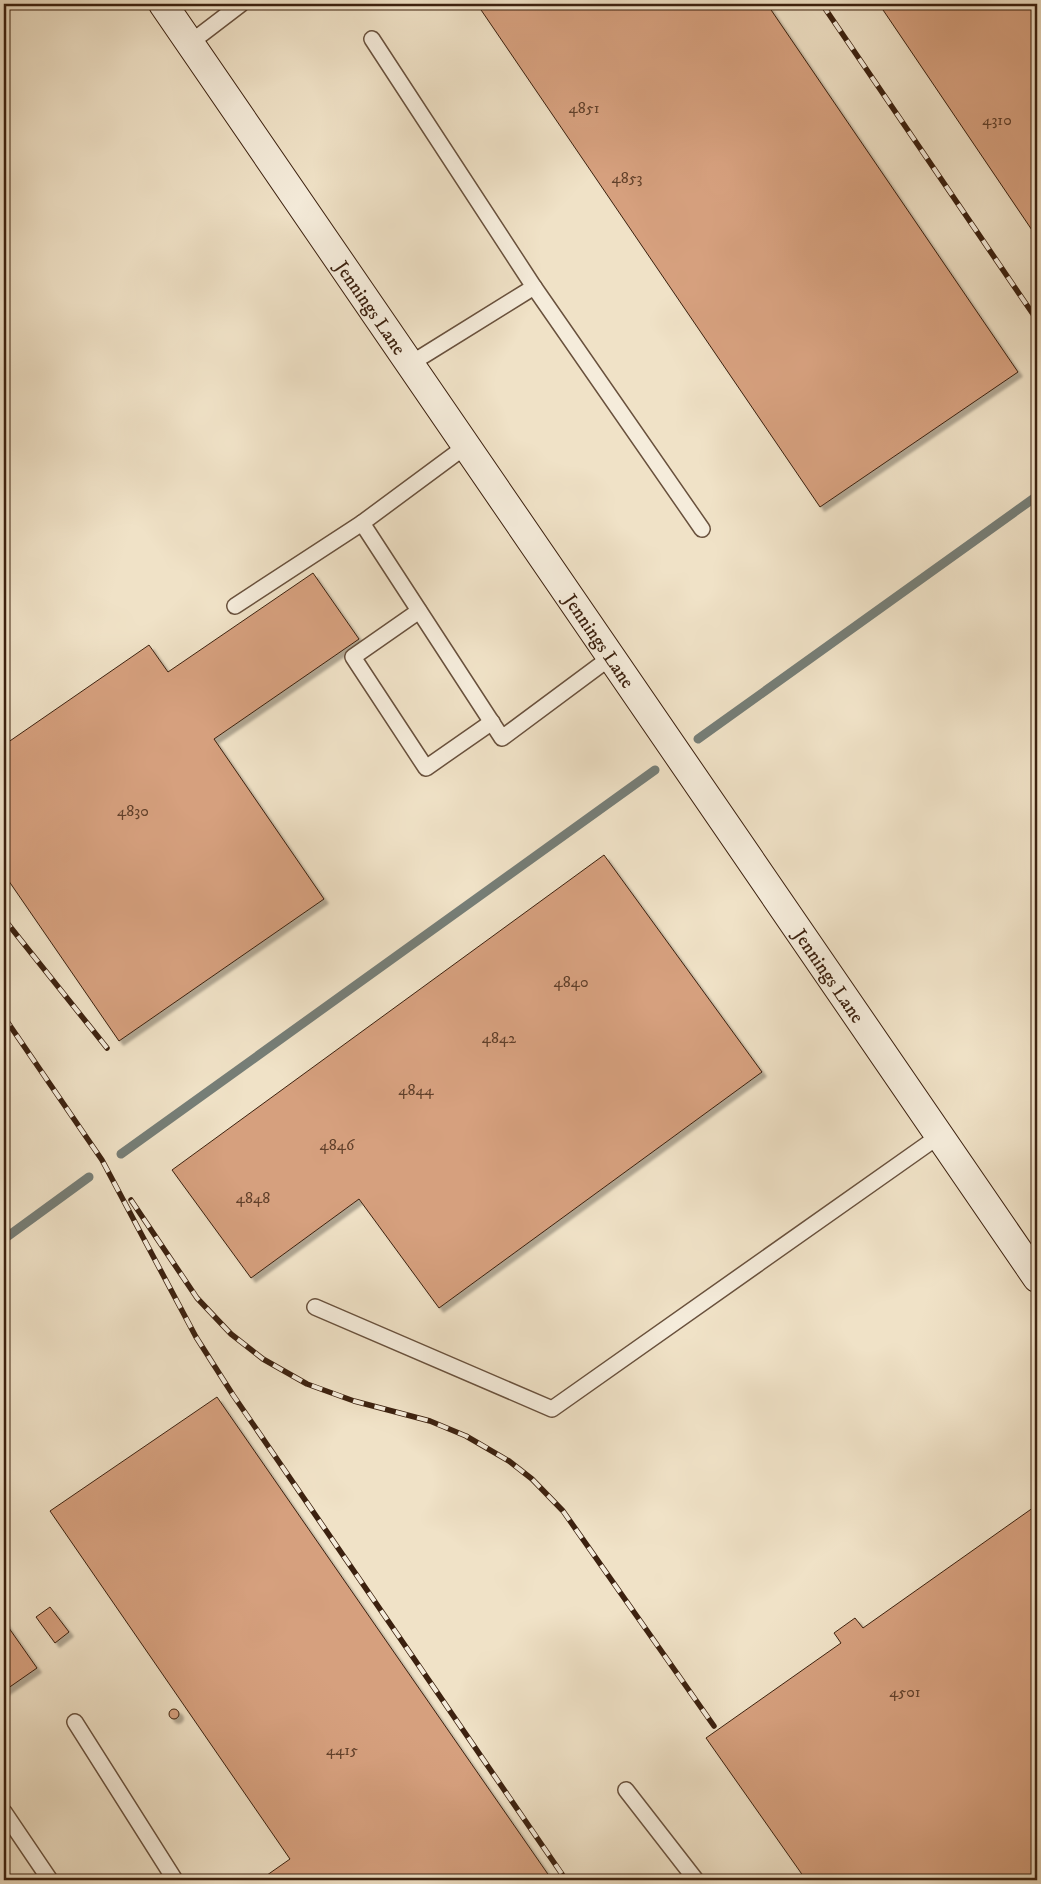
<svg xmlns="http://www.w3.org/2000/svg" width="1041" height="1884" viewBox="0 0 1041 1884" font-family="'IM FELL DW Pica',serif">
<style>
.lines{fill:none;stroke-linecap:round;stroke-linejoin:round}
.stream{stroke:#767e77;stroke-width:9}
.building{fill:#d6a07e;stroke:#3c210f;filter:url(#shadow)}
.lane-casing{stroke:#69513d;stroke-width:18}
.secondary-casing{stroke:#3c210f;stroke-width:30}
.lane{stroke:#f5ecdb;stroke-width:15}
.secondary{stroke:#f5ecdb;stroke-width:28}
.rail-casing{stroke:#3c210f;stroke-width:5.5}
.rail{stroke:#f5ecdb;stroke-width:4;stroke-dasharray:11;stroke-linecap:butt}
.labels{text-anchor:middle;stroke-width:4.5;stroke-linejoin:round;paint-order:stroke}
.number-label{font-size:16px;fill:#62412b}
.street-label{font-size:19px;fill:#3c210f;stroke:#f5ecdb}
</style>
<defs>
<filter id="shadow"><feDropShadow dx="4.5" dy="4.5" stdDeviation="1" flood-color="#0004"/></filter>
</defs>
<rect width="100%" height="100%" fill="#f0e2c7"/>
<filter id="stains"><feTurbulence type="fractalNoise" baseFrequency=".004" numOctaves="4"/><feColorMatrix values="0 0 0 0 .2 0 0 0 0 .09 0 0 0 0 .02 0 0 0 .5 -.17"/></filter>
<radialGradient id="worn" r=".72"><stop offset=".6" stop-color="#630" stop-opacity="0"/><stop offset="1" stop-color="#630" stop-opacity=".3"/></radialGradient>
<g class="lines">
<g class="stream">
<path d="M698 739 1037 496"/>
<path d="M121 1154 655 770"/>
<path d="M4 1239 89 1177"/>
</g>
</g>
<g class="building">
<path d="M477 4H767L1018 372 820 507Z"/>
<path d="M879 4H1037V235L1036 236Z"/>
<path d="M313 573 359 639 214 739 324 899 119 1041 4 874V745L149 645 168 672Z"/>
<path d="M604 855 762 1072 439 1308 359 1199 251 1278 172 1170Z"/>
<path d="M217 1397 552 1880H260L290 1859 50 1511Z"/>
<path d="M1037 1505V1880H806L706 1738 841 1643 834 1633 855 1618 863 1628Z"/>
<path d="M50 1607 69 1632 55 1643 36 1617Z"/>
<path d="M4 1621 37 1668 4 1691Z"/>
<circle cx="174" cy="1714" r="5"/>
</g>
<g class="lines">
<defs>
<g id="lane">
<path d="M372 39 534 287 410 364"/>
<path d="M190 43 241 4"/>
<path d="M534 287 702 529"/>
<path d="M466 446 362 523 502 738 611 657"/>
<path d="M235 606 362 523"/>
<path d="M419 611 353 657 426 768 492 722"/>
<path d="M315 1307 552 1409 939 1136"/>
<path d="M75 1722 175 1880"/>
<path d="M626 1790 696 1880"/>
<path d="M4 1812 50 1880"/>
</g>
<g id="secondary">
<path id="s1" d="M163 4 1037 1278"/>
</g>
</defs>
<use href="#lane" class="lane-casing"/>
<use href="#secondary" class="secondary-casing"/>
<use href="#lane" class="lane"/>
<use href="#secondary" class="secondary"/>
<defs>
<g id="rail">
<path d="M822 4 1037 320"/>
<path d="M4 919 107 1048"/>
<path d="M4 1017 102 1160 196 1337 233 1395 566 1880"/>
<path d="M131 1200 197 1298 231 1334 263 1359 307 1384 354 1401 430 1421 466 1436 509 1461 532 1479 563 1511 714 1726"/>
</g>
</defs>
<use href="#rail" class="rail-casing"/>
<use href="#rail" class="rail"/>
</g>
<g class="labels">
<g class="number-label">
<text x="584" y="113">4851</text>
<text x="997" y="125">4310</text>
<text x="627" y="183">4853</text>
<text x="133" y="816">4830</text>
<text x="571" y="987">4840</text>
<text x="499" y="1043">4842</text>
<text x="416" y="1095">4844</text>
<text x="337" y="1150">4846</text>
<text x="253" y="1203">4848</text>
<text x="905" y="1697">4501</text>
<text x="342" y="1755">4415</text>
</g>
<g class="street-label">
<text dy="7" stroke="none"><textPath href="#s1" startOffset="368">Jennings Lane</textPath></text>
<text dy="7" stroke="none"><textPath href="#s1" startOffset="772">Jennings Lane</textPath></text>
<text dy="7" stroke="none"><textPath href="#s1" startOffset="1178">Jennings Lane</textPath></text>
</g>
</g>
<rect width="1041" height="1884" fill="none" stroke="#f0e2c7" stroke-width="20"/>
<rect x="5" y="5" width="1031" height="1874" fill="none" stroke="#3c210f" stroke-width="2.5"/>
<rect x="10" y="10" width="1021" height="1864" fill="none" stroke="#3c210f"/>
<rect width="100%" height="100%" filter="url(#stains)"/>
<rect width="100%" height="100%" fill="url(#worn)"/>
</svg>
